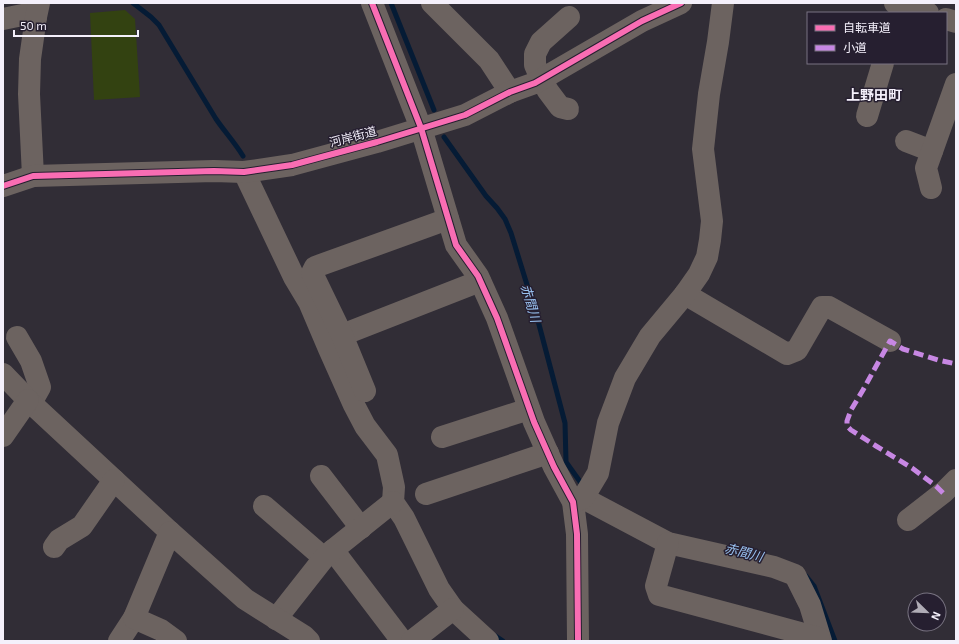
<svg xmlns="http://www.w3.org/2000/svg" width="959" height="644" viewBox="0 0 959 644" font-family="'Exo 2','Noto Sans JP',sans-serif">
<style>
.green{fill:#334211}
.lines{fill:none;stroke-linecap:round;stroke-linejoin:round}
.stream{stroke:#051b35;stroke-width:5}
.minor{stroke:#6c6360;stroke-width:22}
.quiet{stroke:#c787e3;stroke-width:5;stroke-dasharray:10 5;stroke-linecap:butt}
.cycleway-casing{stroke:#261f30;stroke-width:8}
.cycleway{stroke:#f96db3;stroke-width:6}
.labels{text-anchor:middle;stroke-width:3;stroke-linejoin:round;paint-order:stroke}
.street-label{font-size:12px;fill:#f4f0fb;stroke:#261f30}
.water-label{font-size:13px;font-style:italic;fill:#99c2f1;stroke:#261f30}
.quarter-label{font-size:14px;font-weight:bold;fill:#f4f0fb;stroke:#261f30}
</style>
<rect width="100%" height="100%" fill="#312d36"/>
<path class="green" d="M125 10 135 19 140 97 94 100 90 13Z"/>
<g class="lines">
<g class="stream">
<path d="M133 3 151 17 159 25C178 56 197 88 216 119 225 132 235 143 243 156"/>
<path d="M391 3 434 110"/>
<path d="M444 137 486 196 497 208 505 219 511 233 537 317 565 423 566 462 581 483"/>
<path d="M806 576 814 586 835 641"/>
<path d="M494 635 503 641"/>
</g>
<g class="minor">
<path d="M372 3 421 128 456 245 478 276 497 318 534 422 554 467 573 502 577 534 578 641"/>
<path d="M432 3 489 60 510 92"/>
<path d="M895 3 928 13"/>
<path d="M3 19 27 14 36 17"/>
<path d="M946 19 956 22"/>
<path d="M568 109 560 107 548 91 541 79 535 65V54L541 42 569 17"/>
<path d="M867 116 883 63"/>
<path d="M906 141 932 151"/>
<path d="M244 172 294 277 309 302 329 349 354 405 365 426 387 455 394 487 393 502 404 518 439 589 453 609 488 641"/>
<path d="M33 176 29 94 30 59 36 17 39 3"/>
<path d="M3 186 33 176 214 171 244 172 292 165 377 142 465 115 510 92 535 83 642 21 681 3"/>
<path d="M931 188 926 168 956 84"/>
<path d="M685 294 787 354 797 350 822 307H829L890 341"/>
<path d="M342 335 480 281"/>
<path d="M17 337 31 361 40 387 31 403"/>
<path d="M3 374 31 403 170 532"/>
<path d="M365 391 342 335 312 273 315 267 448 219"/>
<path d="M3 436 28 400"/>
<path d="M442 437 529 409"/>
<path d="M321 476 361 528"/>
<path d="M426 494 548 453"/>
<path d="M583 498 668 543 774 567 795 575 810 605 821 641"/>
<path d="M573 502 583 498 598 473 608 423 625 378 650 336 685 294 699 274 707 257 710 240 712 221 703 149 709 94 718 42 723 3"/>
<path d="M264 506 324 558"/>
<path d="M908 520 944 492 956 480"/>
<path d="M668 543 656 586 659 595 819 638"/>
<path d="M54 547 59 540 82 526 114 480"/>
<path d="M333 550 402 641"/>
<path d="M276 619 324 558 333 550 393 502"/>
<path d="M119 641 134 618"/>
<path d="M176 641 161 630 134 618 170 532 245 599 304 636 309 641"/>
<path d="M412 641 453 609"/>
</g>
<path class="quiet" d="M943 493 936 486 912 468 876 446 851 430 847 426V421L851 410 863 390 890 341 903 349 938 360 956 364"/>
<defs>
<g id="cycleway">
<path d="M372 3 421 128 456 245 478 276 497 318 534 422 554 467 573 502 577 534 578 641"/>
<path d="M3 186 33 176 214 171 244 172 292 165 377 142 465 115 510 92 535 83 642 21 681 3"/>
</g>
</defs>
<use href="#cycleway" class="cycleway-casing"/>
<use href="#cycleway" class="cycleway"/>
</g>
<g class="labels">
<g class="street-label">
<text transform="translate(353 137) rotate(-15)" y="4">河岸街道</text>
</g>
<g class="water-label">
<text transform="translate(531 303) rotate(74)" y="5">赤間川</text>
<text transform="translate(744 552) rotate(14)" y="5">赤間川</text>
</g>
<g class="quarter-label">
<text x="874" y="100">上野田町</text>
</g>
</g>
<rect width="959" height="644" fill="none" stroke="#f4f0fb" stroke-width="8"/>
<rect x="807" y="12" width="140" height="52" fill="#261f30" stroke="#787381"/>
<rect x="815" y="25" width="20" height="6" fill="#f96db3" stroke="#787381"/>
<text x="843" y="32" font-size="12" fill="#f4f0fb">自転車道</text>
<rect x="815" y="45" width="20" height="6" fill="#c787e3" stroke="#787381"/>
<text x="843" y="52" font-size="12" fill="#f4f0fb">小道</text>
<g transform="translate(927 612) rotate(113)"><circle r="19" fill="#261f30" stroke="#787381"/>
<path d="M0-3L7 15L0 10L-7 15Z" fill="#b0acb6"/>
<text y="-6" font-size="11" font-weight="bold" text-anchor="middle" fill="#f4f0fb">N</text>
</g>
<path d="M14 30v6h124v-6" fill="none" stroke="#f4f0fb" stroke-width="2"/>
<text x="20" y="30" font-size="12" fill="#f4f0fb" stroke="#261f30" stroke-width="3" paint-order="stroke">50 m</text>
</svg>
